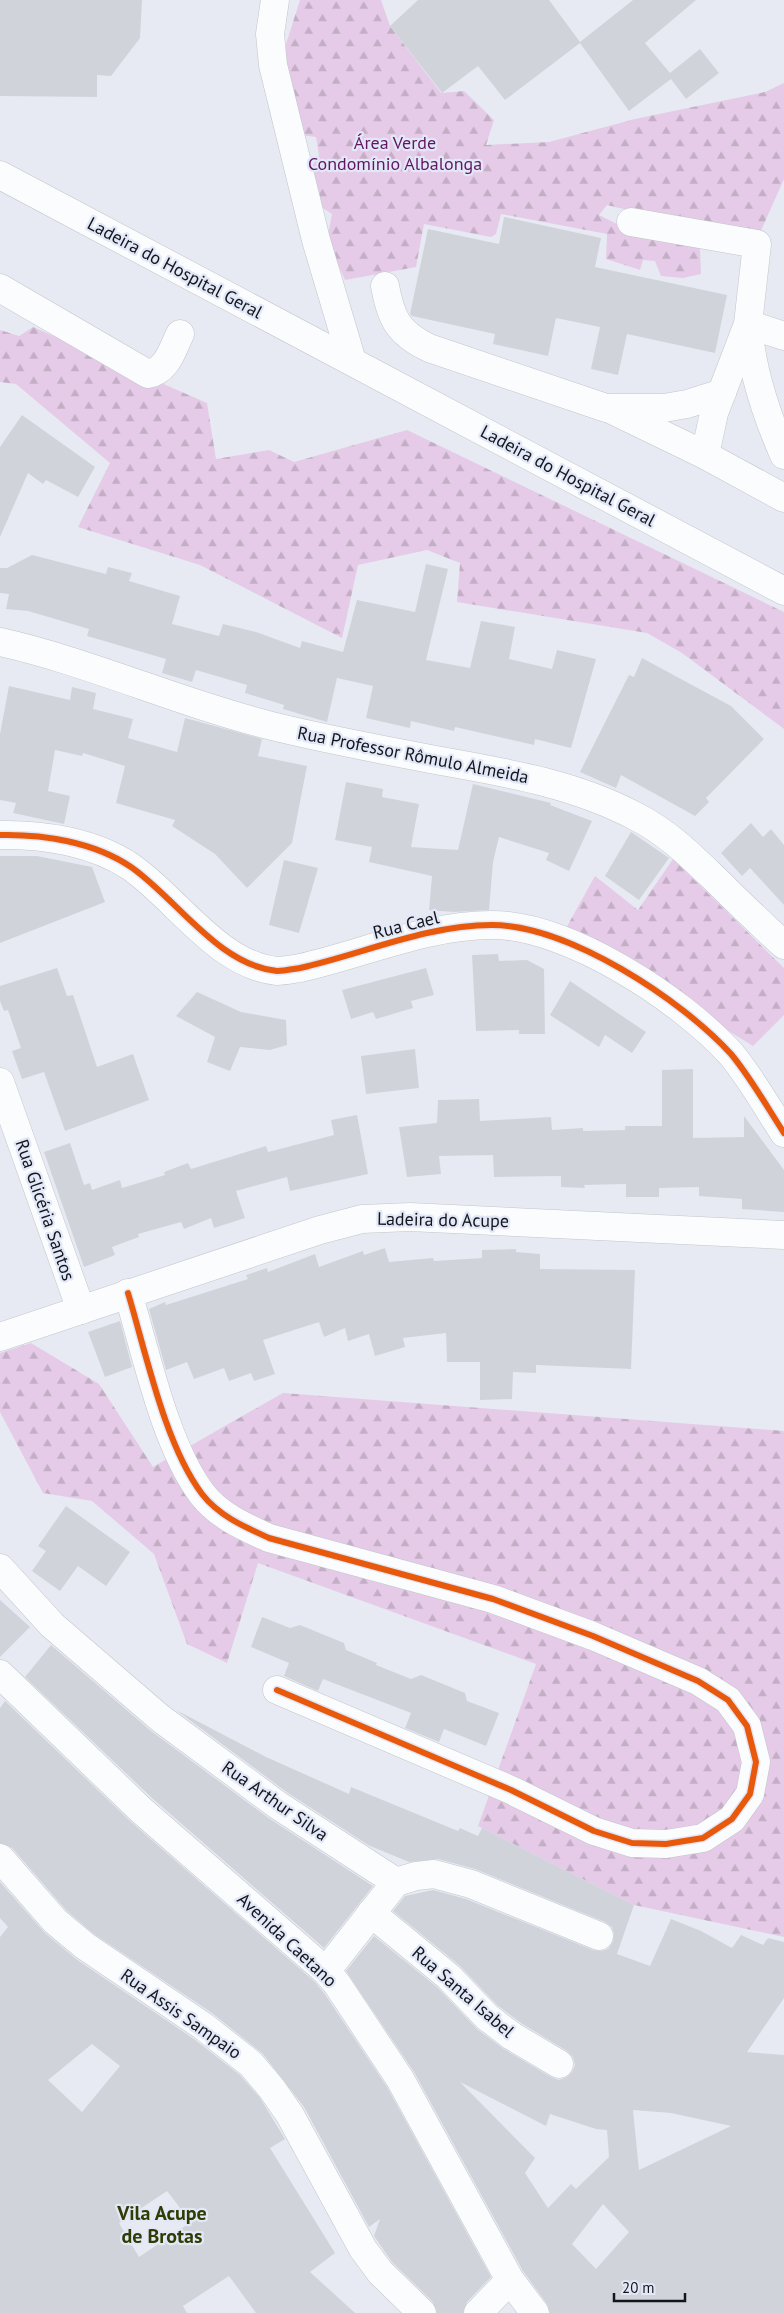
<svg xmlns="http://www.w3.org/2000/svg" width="784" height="2313" viewBox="0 0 784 2313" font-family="'PT Sans',sans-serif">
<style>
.forest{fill:url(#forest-firs)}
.building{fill:#d0d4da;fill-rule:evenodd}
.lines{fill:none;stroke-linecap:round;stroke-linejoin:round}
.minor-casing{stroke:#c2c5cb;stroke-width:29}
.minor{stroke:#fbfcfd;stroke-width:28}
.cycleway-casing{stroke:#e2e8f8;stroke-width:9}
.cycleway{stroke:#e8590c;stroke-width:6}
.labels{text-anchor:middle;stroke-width:4.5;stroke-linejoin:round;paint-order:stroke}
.park-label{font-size:18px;fill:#641561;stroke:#e2e8f8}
.street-label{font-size:18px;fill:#14161c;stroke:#e2e8f8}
.quarter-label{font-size:20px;font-weight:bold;fill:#303d02;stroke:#e2e8f8}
</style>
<defs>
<pattern id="forest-firs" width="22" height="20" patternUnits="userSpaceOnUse" patternTransform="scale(1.25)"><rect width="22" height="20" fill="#e5cbe7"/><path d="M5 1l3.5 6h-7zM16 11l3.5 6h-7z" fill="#c4aec6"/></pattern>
</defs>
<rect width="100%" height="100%" fill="#e7eaf3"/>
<g class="forest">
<path d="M300 0H381L390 26 441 93 464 91 494 120 486 145 549 142 635 119 765 92 784 83V179L759 235 673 221 607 205 599 215 627 229 700 248 701 274 683 278 661 276 655 261 643 260 640 270 606 259 607 234 501 214 496 234 491 237 424 224 416 267 345 280 327 240 332 214 318 205 312 166 319 155 316 137 301 135 280 63Z"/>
<path d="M33 327 207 403 216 459 269 450 294 462 407 430 784 612V729L682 653 647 633 457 602 460 563 427 550 358 565 342 638 200 565 78 527 110 463 16 384 0 382V330L19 336Z"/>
<path d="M673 859 784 968V1015L753 1046 565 930 595 876 638 910Z"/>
<path d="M31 1343 99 1384 153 1467 283 1393 784 1431V1937L634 1905 478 1826 536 1664 258 1563 227 1663 187 1644 154 1554 92 1501 43 1493 0 1412V1353Z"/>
</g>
<g class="building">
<path d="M0 0H142L140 38 111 76 97 75V97L0 96Z"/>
<path d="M418 0H549L580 42 633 0H696L645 43 670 73 700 49 719 73 686 99 671 79 629 111 580 43 505 100 478 66 442 93 390 26Z"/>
<path d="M504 217 601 238 595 267 727 295 715 353 627 334 618 375 591 369 600 327 556 318 548 356 493 344 495 334 412 316 410 314 428 229 499 244Z"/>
<path d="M22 415 95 467 78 497 46 480 43 484 28 473 0 537V447Z"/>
<path d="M32 555 106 574 108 567 132 573 129 581 180 596 172 624 219 636 223 624 256 632 300 648 302 641 343 652 357 600 415 612 426 564 448 569 426 660 470 668 481 621 515 627 509 659 552 669 557 650 596 659 571 748 535 739 534 745 455 727 454 731 411 721 410 728 366 718 373 686 337 678 327 722 283 709 284 705 245 693 247 685 196 670 192 682 162 673 166 659 87 636 89 629 28 611 6 609 9 594 0 593V568H7Z"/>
<path d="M642 658 731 706 764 739 706 798 709 802 695 816 621 775 616 788 580 772 629 675 634 677Z"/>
<path d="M9 686 70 700 72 687 96 693 93 709 133 719 128 738 177 752 185 718 262 739 258 756 307 766 292 843 247 888 215 854 172 826 175 820 116 803 125 766 83 753 82 756 55 750 48 791 70 796 64 824 13 813 16 803 0 800V734Z"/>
<path d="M346 782 383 789 382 797 419 804 411 847 458 850 473 784 551 803 550 805 592 821 569 871 546 860 549 853 499 837 493 862 489 910 454 912 429 910 432 876 369 862 372 847 335 840Z"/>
<path d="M751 823 763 837 771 829 784 845V905L750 868 742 876 721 853Z"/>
<path d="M631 832 669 858 639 900 605 876Z"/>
<path d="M0 856H37L92 867 105 902 0 943Z"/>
<path d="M284 860 318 868 299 933 269 925Z"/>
<path d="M498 954 499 961 527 960 544 969 545 1034H519V1030L476 1031 472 955Z"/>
<path d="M57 968 67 996 73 995 97 1067 133 1054 149 1100 65 1131 44 1072 22 1079 12 1051 21 1048 8 1010 4 1011 0 1001V986Z"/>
<path d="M426 968 434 995 411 1001 413 1008 376 1019 373 1012 351 1019 342 990Z"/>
<path d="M570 981 646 1032 632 1053 605 1035 599 1047 550 1015Z"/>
<path d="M197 992 241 1012 286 1020 287 1045 270 1050 240 1047 230 1071 207 1062 215 1037 176 1016Z"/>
<path d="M415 1049 419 1088 366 1094 361 1056Z"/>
<path d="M693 1069V1138L744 1137V1116L784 1170V1212L742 1209V1199L699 1196V1187L659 1188V1197H626V1184L584 1185 585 1188 561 1187V1176L494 1177 493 1155 439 1156 441 1174 407 1177 399 1127 437 1123 438 1100 479 1099 480 1121 551 1117 552 1130 583 1128V1131L625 1130V1126H662V1070Z"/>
<path d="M357 1115 368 1174 290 1191 287 1177 236 1191 245 1218 214 1228 211 1218 184 1229 181 1222 138 1234 139 1237 112 1247 115 1255 84 1267 44 1152 70 1143 84 1185 90 1183 92 1190 120 1180 122 1188 165 1175 164 1172 188 1163 191 1169 266 1146 268 1152 334 1135 331 1120Z"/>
<path d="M385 1248 389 1262 433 1258 434 1261 482 1258V1250L516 1249V1252L540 1254V1269L635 1270 631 1369 536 1365V1373L513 1372 512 1399 480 1400V1362H447L446 1333 403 1338 405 1347 375 1356 369 1334 348 1341 345 1328 324 1337 319 1322 263 1340 275 1374 254 1381 251 1373 229 1381 224 1368 194 1379 187 1362 166 1370 149 1309 165 1302 166 1305 248 1279 246 1275 267 1268 268 1272 315 1254 319 1267 363 1251 364 1255Z"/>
<path d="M120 1321 132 1367 105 1377 88 1332Z"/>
<path d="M66 1506 130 1552 106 1586 78 1566 60 1591 32 1571 46 1551 38 1546Z"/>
<path d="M0 1600 30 1627 0 1657Z"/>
<path d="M262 1617 290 1628 300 1625 344 1643 346 1650 377 1663 376 1665 411 1679 421 1675 465 1693 467 1701 499 1713 486 1746 444 1729 439 1742 405 1728 411 1713 323 1679 318 1691 284 1676 289 1663 251 1647Z"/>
<path d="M51 1645 151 1731 270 1819 373 1886 324 1948 152 1798 25 1677Z"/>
<path d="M5 1701 130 1821 315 1982 324 1993 387 2087 491 2277 467 2302 463 2313H437L433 2302 392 2262 374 2236 380 2219 369 2227 304 2107 263 2054 212 2013 94 1934 66 1910 12 1848 0 1843V1708Z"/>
<path d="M176 1710 266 1757 349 1794 351 1787 458 1831 460 1828 478 1836 482 1828 634 1905 617 1954 650 1966 671 1919 701 1931 732 1948 741 1935 763 1945 768 1938 784 1942V1998L747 2052 784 2055V2313H550L547 2304 523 2271 414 2072 346 1971 374 1936 438 1988 477 2029 504 2049 551 2077 559 2080 567 2077 572 2072 575 2065 573 2057 567 2051 521 2023 497 2005 459 1965 393 1911 405 1896 433 1890 466 1899 593 1950 601 1951 608 1949 613 1942 614 1934 612 1927 605 1922 475 1869 438 1859 409 1862 368 1845 288 1793ZM460 2082 546 2126 550 2114 596 2129 607 2130 609 2157 576 2189 571 2184 548 2208 525 2173 535 2158ZM633 2110 671 2113 731 2126 639 2170ZM603 2204 629 2232 596 2269 572 2244Z"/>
<path d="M0 1882 45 1933 76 1959 194 2039 240 2075 260 2098 285 2139 270 2148 335 2253 310 2272 355 2313H256L229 2276 183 2306 187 2313H0V1937L8 1927 0 1918ZM92 2044 120 2066 82 2112 48 2080ZM167 2191 191 2222 139 2257 119 2223Z"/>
</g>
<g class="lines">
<defs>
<g id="minor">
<path d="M275 0 270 34 273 65 316 240 352 361"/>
<path d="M0 175 784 591"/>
<path d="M631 222 757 244 748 324 714 413 705 455"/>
<path d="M385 286C391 319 398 333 429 348L606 408H664L687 404 722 393"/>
<path d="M0 288 148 374C167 371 172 350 180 334"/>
<path d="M784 336 748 324C751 368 766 414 784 455"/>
<path d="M612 410 705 455 784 498"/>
<path d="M0 642C93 663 179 703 272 726 328 740 384 750 441 761 508 773 574 784 635 816 667 832 690 855 716 880 738 902 761 924 784 945"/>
<path d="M0 835C43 834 94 842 131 867 177 899 218 965 277 971 285 971 293 969 300 968 363 954 426 925 492 925 568 925 681 999 731 1054 751 1078 767 1107 784 1133"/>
<path d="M0 1082 81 1310"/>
<path d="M128 1293C146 1353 165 1445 202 1494 219 1516 245 1527 269 1538L493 1599 593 1636 698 1681 728 1700 747 1726 756 1762 750 1794 732 1819 703 1838 666 1844 632 1843 594 1831 511 1790 277 1690"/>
<path d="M0 1337 320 1230 362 1219 410 1217 784 1235"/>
<path d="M0 1568 52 1625 160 1718 279 1806 396 1882"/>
<path d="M0 1674 141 1810 326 1971 337 1984 400 2079 510 2280 535 2313"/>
<path d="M0 1858 55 1921 85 1946 203 2026 251 2064 272 2089 290 2115 363 2249 380 2272 422 2313"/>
<path d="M396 1882 416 1876 434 1874 471 1884 599 1936"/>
<path d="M371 1913 449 1977 487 2017 512 2036 559 2064"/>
<path d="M326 1971 396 1882"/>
<path d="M478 2313 510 2280"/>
</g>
</defs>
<use href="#minor" class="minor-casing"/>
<use href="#minor" class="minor"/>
<defs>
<g id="cycleway">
<path d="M0 835C43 834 94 842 131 867 177 899 218 965 277 971 285 971 293 969 300 968 363 954 426 925 492 925 568 925 681 999 731 1054 751 1078 767 1107 784 1133"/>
<path d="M128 1293C146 1353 165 1445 202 1494 219 1516 245 1527 269 1538L493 1599 593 1636 698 1681 728 1700 747 1726 756 1762 750 1794 732 1819 703 1838 666 1844 632 1843 594 1831 511 1790 277 1690"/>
</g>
</defs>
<use href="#cycleway" class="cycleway-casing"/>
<use href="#cycleway" class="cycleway"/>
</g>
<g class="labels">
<g class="park-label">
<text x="395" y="149">Área Verde<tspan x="395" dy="21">Condomínio Albalonga</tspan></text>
</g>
<g class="street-label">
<text transform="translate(175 268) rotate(28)" y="6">Ladeira do Hospital Geral</text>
<text transform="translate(568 476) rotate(28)" y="6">Ladeira do Hospital Geral</text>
<text transform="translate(413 755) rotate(11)" y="6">Rua Professor Rômulo Almeida</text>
<text transform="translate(406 925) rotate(-14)" y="6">Rua Cael</text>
<text transform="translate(45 1210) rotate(71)" y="6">Rua Glicéria Santos</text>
<text transform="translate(443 1220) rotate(1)" y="6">Ladeira do Acupe</text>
<text transform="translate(275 1801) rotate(35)" y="6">Rua Arthur Silva</text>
<text transform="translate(287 1940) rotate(43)" y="6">Avenida Caetano</text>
<text transform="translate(463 1992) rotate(41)" y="6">Rua Santa Isabel</text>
<text transform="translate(181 2014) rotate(35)" y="6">Rua Assis Sampaio</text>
</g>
<g class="quarter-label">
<text x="162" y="2220">Vila Acupe<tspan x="162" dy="23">de Brotas</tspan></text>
</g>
</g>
<path d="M614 2293v8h71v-8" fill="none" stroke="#14161c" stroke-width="2.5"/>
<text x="622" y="2293" font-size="15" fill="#14161c" stroke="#e2e8f8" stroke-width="4" paint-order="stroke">20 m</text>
</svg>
